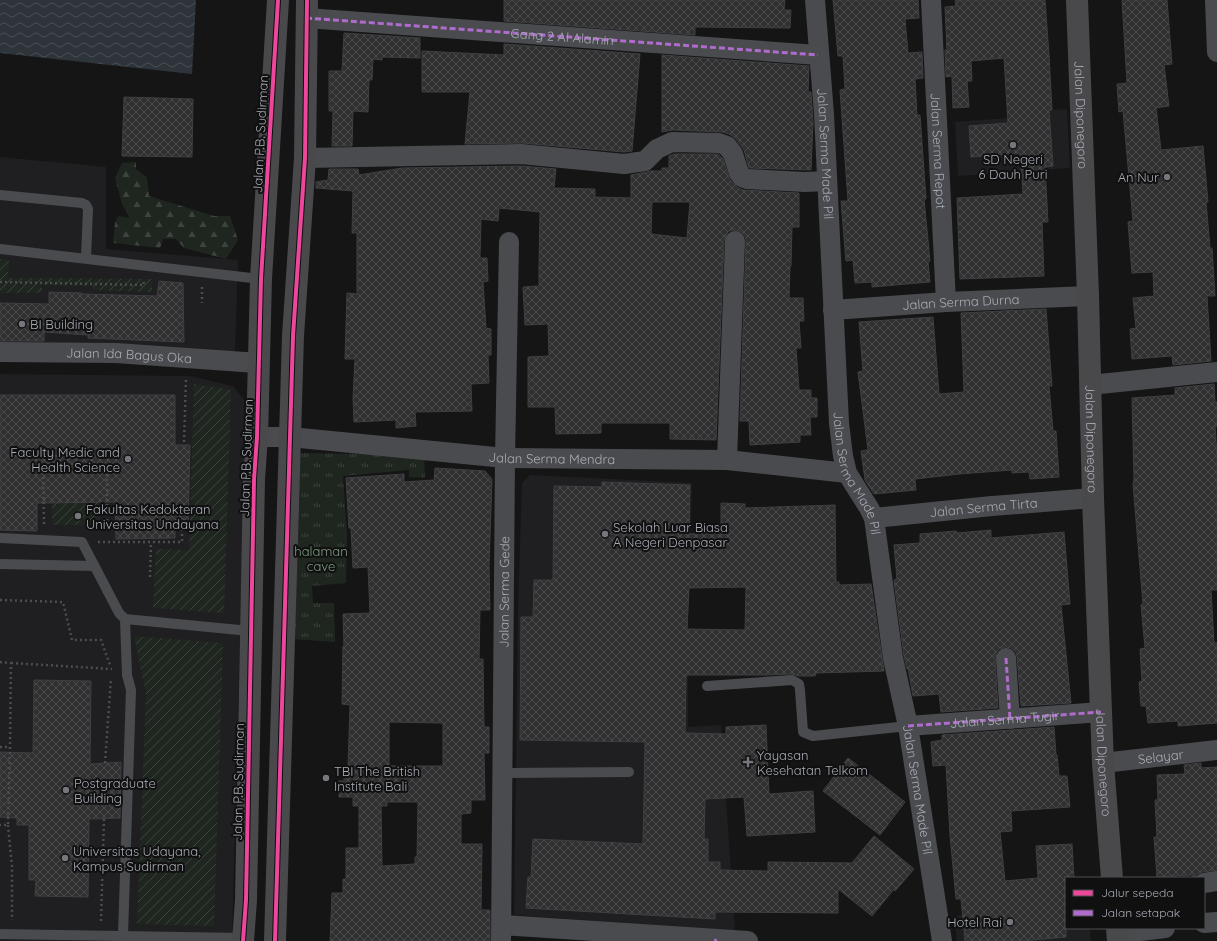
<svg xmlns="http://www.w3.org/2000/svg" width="1217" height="941" viewBox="0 0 1217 941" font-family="Quicksand,sans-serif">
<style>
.built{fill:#1f1f21}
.forest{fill:url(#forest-firs)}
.park{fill:url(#park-tufts)}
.garden{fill:url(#garden-furrows)}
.water{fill:url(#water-waves)}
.building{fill:url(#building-cross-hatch);stroke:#3e3f42;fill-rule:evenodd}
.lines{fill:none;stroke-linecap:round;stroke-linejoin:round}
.path{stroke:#4b4d4f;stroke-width:2.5;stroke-dasharray:2 3;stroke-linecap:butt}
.lane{stroke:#4a4b4e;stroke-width:10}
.street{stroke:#4a4b4e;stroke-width:20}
.secondary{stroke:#49494c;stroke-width:22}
.quiet{stroke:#b06ccc;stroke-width:3;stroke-dasharray:6 3;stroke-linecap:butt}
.cycleway-casing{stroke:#101011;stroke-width:6}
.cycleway{stroke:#ed469a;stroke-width:4}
.poi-dot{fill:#75777d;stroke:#101011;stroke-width:1.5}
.labels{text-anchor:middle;stroke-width:4;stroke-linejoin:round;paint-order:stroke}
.street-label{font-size:13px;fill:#a8acb5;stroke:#101011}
.poi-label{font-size:13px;fill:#a8acb5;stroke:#101011;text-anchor:start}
.park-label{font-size:13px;fill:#809f83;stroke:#101011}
</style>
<defs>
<pattern id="forest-firs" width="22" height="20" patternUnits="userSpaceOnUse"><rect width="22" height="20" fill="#1f2620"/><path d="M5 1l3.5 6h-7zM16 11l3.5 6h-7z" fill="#3d433e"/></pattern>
<pattern id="park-tufts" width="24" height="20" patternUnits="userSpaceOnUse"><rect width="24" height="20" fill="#1f2620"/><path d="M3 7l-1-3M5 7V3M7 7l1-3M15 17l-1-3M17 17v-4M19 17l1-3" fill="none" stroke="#3d433e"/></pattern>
<pattern id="garden-furrows" width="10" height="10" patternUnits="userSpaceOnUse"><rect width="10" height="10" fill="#1f2620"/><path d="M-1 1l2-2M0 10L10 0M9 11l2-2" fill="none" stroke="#3d433e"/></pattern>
<pattern id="water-waves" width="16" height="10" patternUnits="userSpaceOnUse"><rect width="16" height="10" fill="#2d343a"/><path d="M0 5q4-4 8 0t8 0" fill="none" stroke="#494f54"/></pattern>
<pattern id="building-cross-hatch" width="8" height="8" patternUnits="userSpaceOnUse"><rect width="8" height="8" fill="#303031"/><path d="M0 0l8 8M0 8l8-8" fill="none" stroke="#4b4b4d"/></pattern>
</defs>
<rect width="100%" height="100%" fill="#151516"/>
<g class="built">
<path d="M1067 109 1070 168 958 176 955 122 1008 118V113Z"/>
<path d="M0 157 106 167V249L238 260 235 353 0 348Z"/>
<path d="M0 374 190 376 233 386 246 402 232 941H0Z"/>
<path d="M530 475 692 483 688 616V727L721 725 735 931 514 915 518 610 522 483Z"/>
<path d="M1066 906V928H1090L1091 941H957L954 916Z"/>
</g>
<path class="forest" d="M136 162V169L147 178 149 196 214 216H230L238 240 226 259 184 248 176 239H163L160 248 113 243 115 223 118 216 130 218 122 204 115 178 122 163Z"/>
<path class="park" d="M298 453 424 455 425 478 409 477V470L343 476 347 534 346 583 312 586 313 603H334L335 642 293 639Z"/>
<g class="garden">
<path d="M0 259 9 260 8 278 152 279V292L94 290 93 286 42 285V293H0Z"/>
<path d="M194 384 231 390 224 613 153 608 156 549 189 550Z"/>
<path d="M99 502V525H52V503Z"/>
<path d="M134 636 223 643 214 926 137 924 146 694Z"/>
</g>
<path class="water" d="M0 0H196L192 74 0 53Z"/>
<g class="building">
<path d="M504 0H785L784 10H791L790 28 695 27V35L504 21Z"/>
<path d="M833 0H918L919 18 905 19 908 53 922 52 923 78 915 79 917 115H920L926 199H924L930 261 928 262 930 282 872 287V282L855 283 853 260 846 261 841 201H848L840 90 845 89 843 56H838Z"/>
<path d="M955 0H1045L1049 55 1052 110H1049L1053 166 1045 167 1048 222H1042L1044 276 960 279 957 198 1023 194 1020 153 971 157 969 126 1008 123 1004 58 971 61 972 81H967L969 107 953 108 952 76 946 77 945 50H947L945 7 956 6Z"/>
<path d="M1122 0H1167L1172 64 1164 65 1169 106 1156 108 1161 150 1203 146 1208 202H1206L1210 248H1212L1215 296H1207L1211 361 1173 365 1172 356 1132 359 1130 329 1136 328 1133 298 1154 296 1153 272 1132 273 1128 222 1133 221 1123 111 1119 112 1117 84 1127 83Z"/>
<path d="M344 33 420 38V58L382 57V60L373 59 372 80H369L368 112 353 111 352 146H332L333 111H329V71H342Z"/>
<path d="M504 44 640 54 632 151 624 152 522 143 465 144 470 92H422V51L504 55Z"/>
<path d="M662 55 809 66 808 92H811L813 122 811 170 749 168 744 150 736 139 731 135 723 132 672 130 662 132Z"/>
<path d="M124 97 193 99 192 157 122 156Z"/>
<path d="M674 154H717L720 156 723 159 730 180 737 187 743 190 799 193V227H792L791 266H790L789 298H803L804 321H799L801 348H796L799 390H811V398H817V417H810L811 435H800V442L750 445 749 421H740L746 241 745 236 741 232 735 230 729 231 726 235 724 241 716 440 670 439V423H601V433L556 434 555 407H528V357L549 356 548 324 525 325 523 287 539 286V268L540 212 499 208 498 221 481 219 480 258H487L488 281 483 282 486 328 491 329V355H488L489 383 471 384 472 411 415 412 416 426 396 428V420L354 422 353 398 355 359H345L347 293 357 294V233H352L353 191 316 188V182L328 180 329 169H358L359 175 402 168 521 166 556 169 554 188 595 189V197L631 198V175L647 172 650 171H662V168H669V156ZM652 202H690L687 238 651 234Z"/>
<path d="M159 281 183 283 184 342 88 338V335L44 332V341H0V303L49 304V292L82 293V294L157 296Z"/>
<path d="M1046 309 1052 386H1049L1053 431H1056L1059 477 1030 479 1029 472 1012 473V470L959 474 915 479 916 490 874 494 865 480 861 451 868 450 858 372 863 371 859 322 933 317 939 394 964 392 961 313Z"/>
<path d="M1214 384 1215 402H1217V426H1215L1217 457V590H1211L1214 643H1217V723L1178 726V721L1148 723 1146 706H1141L1139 682 1142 681 1140 649 1145 648 1141 605 1143 604 1133 484 1134 480 1132 398 1175 395V388Z"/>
<path d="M0 395H175V445H190L188 526 175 525V538L116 539 115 502 37 503V531L0 530Z"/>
<path d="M435 468 485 471 492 479 489 567 490 610H480L479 659H483L484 727H489V753H484L485 800H471V813L461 814V844H482L481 910H490V941H330L332 893H343V879H346V848H359V806H353V797H339V781H344V766H348L350 705 342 704 343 646H344L343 614 370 613 368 567 353 568 351 528H349L346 478 404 474V482L434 480ZM389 722 443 723V766H389ZM387 802H418L417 857H415V864L382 866 381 806H387Z"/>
<path d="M602 482 690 485 689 534 721 533V503L745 504V508L835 505 836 582H839V585L871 584 884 671 816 673 815 676H798L792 674 765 675H686L685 733 726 734V727L766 725 769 794 813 791 815 832 747 836 744 797 705 799 704 839H708V862H720V870L768 871V862L852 863 874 836 914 869 895 891 894 889 872 916 838 889V913L715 912V919L526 908 528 877H531L533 839 643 844 645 742 520 740 521 617H533L534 580H553L554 486 602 487ZM746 587 745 630 687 629 689 588Z"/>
<path d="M991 530V538L1064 532 1070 604 1061 605 1071 703 1021 706 1017 657 1016 652 1011 648 1006 647 999 649 996 653 995 658 998 708 941 712 939 694 913 696 908 668 907 669 904 656 894 581V580L897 579 894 545 920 543V534L956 531 957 533Z"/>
<path d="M34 680 91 681 90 764 121 762 120 818 89 819 88 897 35 896 36 880H29V825H17V818L0 817V752L33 753Z"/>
<path d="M1054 727 1056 755H1057L1059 776H1067L1070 807 1011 811 1012 831 1000 832 1005 881 1038 878 1036 846 1072 844 1074 878H1066V937L1022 941H965L961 899H956L950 835 946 765 933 766 931 742 942 740V735Z"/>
<path d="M848 758 905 802 880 835 823 791Z"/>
<path d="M1201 763V768L1217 767V870L1202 872 1197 874 1195 877H1193L1192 875 1157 877 1154 837H1157L1155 800H1158L1157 775 1185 774 1184 765Z"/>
</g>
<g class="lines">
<g class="path">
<path d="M0 282 144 285 143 280"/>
<path d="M202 287V303"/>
<path d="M184 442 186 378"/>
<path d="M43 467 44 526"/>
<path d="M88 527H107V467"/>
<path d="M98 542H182V528"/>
<path d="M150 577 151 542"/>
<path d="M0 600 63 602 72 640H101L110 665"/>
<path d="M0 662 11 663 10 747"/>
<path d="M11 663 112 669"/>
<path d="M0 747H10L8 825H0"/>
<path d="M105 763 111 678"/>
<path d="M8 825 12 867V920"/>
<path d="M101 921 104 819"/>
</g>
<g class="lane">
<path d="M0 195 82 203 86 205 88 209 86 258"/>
<path d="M0 249 261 279"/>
<path d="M0 538 82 542 119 613 125 619 250 631"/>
<path d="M0 564 94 566"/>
<path d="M707 686 792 680 799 684 800 690 803 732 813 736 908 726"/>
<path d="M503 773 629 772"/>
<path d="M0 934 243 938"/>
<path d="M123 935 131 690 127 675 125 619"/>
</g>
<g class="street">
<path id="s1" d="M815 0 824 114 839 423 843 456 847 473 869 508 874 518 893 658 908 726 942 941"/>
<path id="s2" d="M931 0 946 302"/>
<path d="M1215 0 1217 52"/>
<path d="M306 18 818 55"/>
<path d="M305 158 521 154 624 164 645 161 657 149 672 142 719 143 727 146 733 154 739 173 742 177 747 179 805 182 827 181"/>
<path id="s3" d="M833 310 946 302 1088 296"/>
<path id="s4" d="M0 352 116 353 258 363"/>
<path d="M1090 385 1217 372"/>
<path id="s5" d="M257 437H290L505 458 727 460 847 473"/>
<path d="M727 460 735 241"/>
<path id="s6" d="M874 518 992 506 1093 498"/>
<path d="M1006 658 1010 719"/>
<path d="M908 726 1101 712"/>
<path id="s7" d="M1103 763 1217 750"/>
<path d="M1204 883 1217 881"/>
<path d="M1204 923 1217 922"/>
<path d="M502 925 748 941"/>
<path d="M1117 934 1165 928"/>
<path id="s8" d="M501 941 505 458 509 242"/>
</g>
<g class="secondary">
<path id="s9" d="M1077 0 1088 296 1093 498 1101 712 1103 763 1112 878"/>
<path d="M1117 928 1118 941"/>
<path d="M243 941 246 900 254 479 257 437 261 279 278 0"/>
<path d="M275 941 293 336 305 158 307 0"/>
</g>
<g class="quiet">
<path id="s10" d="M306 18 818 55"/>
<path d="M1006 658 1010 719"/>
<path id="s11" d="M908 726 1101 712"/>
<path d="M715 941 716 939"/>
</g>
<defs>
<g id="cycleway">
<path d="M243 941 246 900 254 479 257 437 261 279 278 0"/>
<path d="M275 941 293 336 305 158 307 0"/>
</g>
</defs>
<use href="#cycleway" class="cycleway-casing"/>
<use href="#cycleway" class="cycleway"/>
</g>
<g class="poi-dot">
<circle cx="1013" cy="145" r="4"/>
<circle cx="1167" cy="177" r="4"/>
<circle cx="22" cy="324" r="4"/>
<circle cx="128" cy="459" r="4"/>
<circle cx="78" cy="516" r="4"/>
<circle cx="605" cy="534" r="4"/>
<path d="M746 756h4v4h4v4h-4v4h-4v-4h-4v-4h4z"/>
<circle cx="326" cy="778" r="4"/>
<circle cx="66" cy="790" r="4"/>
<circle cx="65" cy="858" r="4"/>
<circle cx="1010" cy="922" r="4"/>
</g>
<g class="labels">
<g class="street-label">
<text dy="5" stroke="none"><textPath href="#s10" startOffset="257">Gang 2 Al Alamin</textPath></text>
<text dy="5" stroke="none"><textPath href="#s9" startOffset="115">Jalan Diponegoro</textPath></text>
<text transform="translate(260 134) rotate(-87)" y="5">Jalan P.B. Sudirman</text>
<text dy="5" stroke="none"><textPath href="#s2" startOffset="151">Jalan Serma Repot</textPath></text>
<text dy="5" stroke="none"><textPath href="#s1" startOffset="154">Jalan Serma Made Pil</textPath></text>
<text dy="5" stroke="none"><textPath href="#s3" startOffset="128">Jalan Serma Durna</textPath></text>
<text dy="5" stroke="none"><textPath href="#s4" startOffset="129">Jalan Ida Bagus Oka</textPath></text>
<text dy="5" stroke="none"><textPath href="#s9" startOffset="439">Jalan Diponegoro</textPath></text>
<text dy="5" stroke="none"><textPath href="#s5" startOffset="296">Jalan Serma Mendra</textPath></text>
<text transform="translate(246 458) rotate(-88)" y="5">Jalan P.B. Sudirman</text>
<text dy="5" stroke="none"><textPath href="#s1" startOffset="478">Jalan Serma Made Pil</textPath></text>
<text dy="5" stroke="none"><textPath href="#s6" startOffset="110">Jalan Serma Tirta</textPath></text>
<text dy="5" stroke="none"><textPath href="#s8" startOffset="349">Jalan Serma Gede</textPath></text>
<text dy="5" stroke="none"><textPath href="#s11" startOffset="97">Jalan Serma Tugir</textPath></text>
<text dy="5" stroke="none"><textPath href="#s7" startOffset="58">Selayar</textPath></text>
<text dy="5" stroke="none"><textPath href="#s9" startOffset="763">Jalan Diponegoro</textPath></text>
<text transform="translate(238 782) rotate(-89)" y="5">Jalan P.B. Sudirman</text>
<text dy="5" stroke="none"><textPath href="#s1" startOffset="802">Jalan Serma Made Pil</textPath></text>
</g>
<g class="poi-label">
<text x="1013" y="164" text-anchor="middle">SD Negeri<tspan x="1013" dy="15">6 Dauh Puri</tspan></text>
<text x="1159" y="182" text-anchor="end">An Nur</text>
<text x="30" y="329">BI Building</text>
<text x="120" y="457" text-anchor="end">Faculty Medic and<tspan x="120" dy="15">Health Science</tspan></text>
<text x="86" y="514">Fakultas Kedokteran<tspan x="86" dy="15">Universitas Undayana</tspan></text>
<text x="613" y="532">Sekolah Luar Biasa<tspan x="613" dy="15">A Negeri Denpasar</tspan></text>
<text x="757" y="760">Yayasan<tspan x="757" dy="15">Kesehatan Telkom</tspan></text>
<text x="334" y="776">TBI The British<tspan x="334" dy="15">Institute Bali</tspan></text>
<text x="74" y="788">Postgraduate<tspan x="74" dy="15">Building</tspan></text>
<text x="73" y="856">Universitas Udayana,<tspan x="73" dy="15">Kampus Sudirman</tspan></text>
<text x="1002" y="927" text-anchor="end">Hotel Rai</text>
</g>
<g class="park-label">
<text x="321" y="556">halaman<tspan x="321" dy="15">cave</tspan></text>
</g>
</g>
<rect x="1065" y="877" width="140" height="52" fill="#101011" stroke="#4d4e53"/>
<rect x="1073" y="890" width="20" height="6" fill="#ed469a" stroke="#4d4e53"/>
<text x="1101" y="897" font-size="12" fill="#a8acb5">Jalur sepeda</text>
<rect x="1073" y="910" width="20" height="6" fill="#b06ccc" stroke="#4d4e53"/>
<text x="1101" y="917" font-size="12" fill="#a8acb5">Jalan setapak</text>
</svg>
